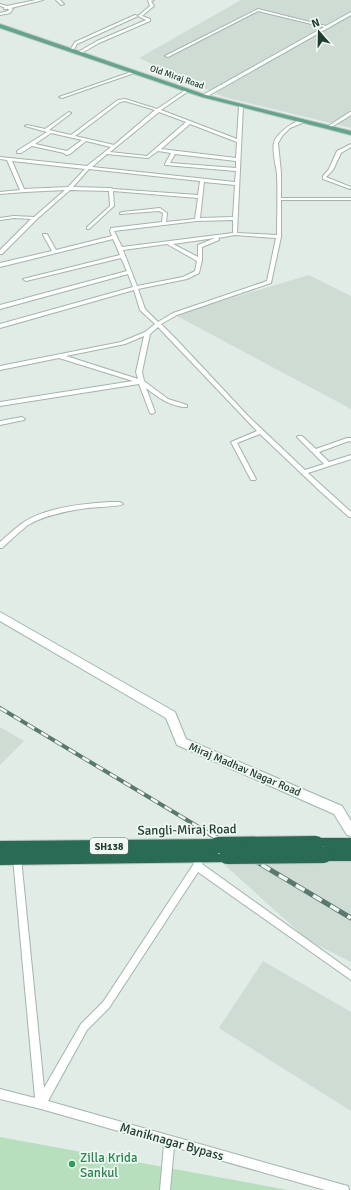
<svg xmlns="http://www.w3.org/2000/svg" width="351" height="1190" viewBox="0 0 351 1190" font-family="Signika,sans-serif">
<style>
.built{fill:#cedcd4}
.green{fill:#b7dfbe}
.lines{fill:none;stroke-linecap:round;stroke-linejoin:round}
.street-casing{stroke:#a3b4ac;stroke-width:2}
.secondary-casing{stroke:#9eb8ac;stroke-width:2}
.primary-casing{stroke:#c1c9c6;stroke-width:2}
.highway-casing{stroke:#c1c9c6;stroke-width:2}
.street{fill:#fff;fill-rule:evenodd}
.secondary{fill:#fff;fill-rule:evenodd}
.primary{fill:#62a48c;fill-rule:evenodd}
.highway{fill:#2a6b56;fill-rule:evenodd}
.rail-far1-casing{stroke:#5a796d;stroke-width:4}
.rail-casing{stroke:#5a796d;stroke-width:5}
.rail-far1{stroke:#f1f8f4;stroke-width:2.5;stroke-dasharray:8;stroke-linecap:butt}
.rail{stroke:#f1f8f4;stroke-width:3.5;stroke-dasharray:10;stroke-linecap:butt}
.highway-bridge-casing{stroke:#c1c9c6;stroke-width:18;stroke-linecap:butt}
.highway-bridge{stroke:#2a6b56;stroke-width:16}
.leisure-dot{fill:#2e9e5b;stroke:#f1f8f4;stroke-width:1.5}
.labels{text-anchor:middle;stroke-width:3.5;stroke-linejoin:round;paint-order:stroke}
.far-street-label{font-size:9px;fill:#203d32;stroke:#f1f8f4}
.shield{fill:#f1f8f4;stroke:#5f756c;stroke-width:1}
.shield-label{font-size:10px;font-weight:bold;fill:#203d32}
.street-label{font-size:11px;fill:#203d32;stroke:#f1f8f4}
.near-street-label{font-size:13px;fill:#203d32;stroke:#f1f8f4}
.near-leisure-label{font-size:13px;fill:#27864d;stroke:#f1f8f4;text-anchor:start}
</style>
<rect width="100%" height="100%" fill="#e0ece5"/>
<g class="built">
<path d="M241 0H351V128L224 97 139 58Z"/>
<path d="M309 275 351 296V409L175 315Z"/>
<path d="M0 727 24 741 0 765Z"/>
<path d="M217 858 351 860V962L309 941Z"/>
<path d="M263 961 351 1012V1111L219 1028Z"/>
</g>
<path class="green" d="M0 1137 288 1190H0Z"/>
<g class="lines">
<defs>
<g id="street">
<path d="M36 0H43L11 8 13 9 10 13 0 15V13L8 11 9 9H4V7L0 6V4L7 6Z"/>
<path d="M56 0H60L64 4 61 5Z"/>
<path d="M148 0H154L151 1 154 6 142 16 150 19V21L99 43 80 54H78V52L97 41 146 20 138 16 150 6Z"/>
<path d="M258 9 330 27 328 28 258 11 168 57 165 56Z"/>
<path d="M135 15 138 16 77 44 73 51 70 50 75 42Z"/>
<path d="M134 71 137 72 62 98 59 97Z"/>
<path d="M187 89 190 90 161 110 237 139 239 106 241 105 243 106 237 233 277 235C277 215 278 194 277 174 276 166 272 150 274 143 276 133 298 117 307 121L290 128 283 135 278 143 281 173V198H351V200H281V237L271 283 177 315 161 324 177 340 248 416 305 470 324 464 297 437 298 436H302L316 449 347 438H351V442L349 441 319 452 329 462 351 455V459L308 473 351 512V517H349L321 492 260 434 237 443 256 479 255 480H251L231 442 257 431 158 327 150 334 142 372 144 381 168 399 187 405V407C173 408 157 397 146 388L155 412 152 414 150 413 139 384 0 406V402L133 381 59 358 0 370V366L121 342 145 332 155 324 140 310 134 290 0 328V324L133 287 128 274 0 309V305L127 271 121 258 26 281 23 279 120 255 113 239 0 267V263L52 251 43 235V234H47L56 250 112 236 110 231 111 228 162 222 163 213 159 211 120 214V213L122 212 160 208 167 213 166 222 195 219 198 198 113 191 114 206 89 229H87V227L110 206 109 191 70 190 37 219 2 254H0V250L31 219 14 218 0 220V218L14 216 34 217 65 190 25 192 0 194V192L20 190 7 160 0 159V157L87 166 111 147 86 141 70 154 66 155 64 153 32 146 21 153H17V151L47 132 25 126 27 125 45 129 69 112 71 113 70 114 49 130 71 135 118 100 125 99 157 109ZM125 101 155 110 114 145 75 136 120 102ZM159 112 186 122 147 156 110 152ZM190 124 237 142 236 158 161 149ZM51 133 82 140 67 151 35 144ZM158 151 171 153 165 164V165L236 171 235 182 92 167 107 154 148 158ZM175 154 236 161V168L170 163ZM12 161 85 169 68 187 24 189ZM89 169 200 181 198 195 113 189 111 188H109L73 187ZM204 182 235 185 233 217 200 218ZM233 220V233L122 247 114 231 197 221ZM235 235 276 238 267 281 173 313 158 322 145 309 138 289 187 279 199 273 202 260V247L219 240V239L218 238ZM215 238 198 245V257L173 244ZM167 244 197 261 195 271 183 277 137 286 123 250ZM144 336 136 372 138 379 66 356 125 344Z"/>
<path d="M350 112H351V115L330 128 327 127Z"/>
<path d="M351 144V147L341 153 333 170 326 177 351 187 350 189 323 179V176L329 169 337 151Z"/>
<path d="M22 417 25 419 24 420 0 425V421Z"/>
<path d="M110 502H120L123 504C119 507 94 507 87 508 67 511 45 515 28 525 19 532 11 540 2 548H0V542C8 535 15 528 24 522 48 507 82 504 110 502Z"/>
<path d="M17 854 20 855 21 858 44 1088 81 1024 103 1002 193 865 195 859 198 858 201 859 202 862V864L351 971V980L198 872 109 1008 87 1030 48 1101 344 1185 348 1186 349 1190H325L174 1147 170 1190H160L164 1144 41 1109 0 1099V1089L35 1098 13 858 14 855Z"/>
</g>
<g id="secondary">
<path d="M351 12V15L206 97 201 96Z"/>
<path d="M0 612 175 712 186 739 342 806 351 821V836L347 835 334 814 177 745 166 718 0 621Z"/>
</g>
<path id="primary" d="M0 24 206 95 351 131V135L202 97 0 28Z"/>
<g id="highway">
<path d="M316 838H351V861H324L319 859 317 855 319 850 311 848 309 844 311 840Z"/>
<path d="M218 839 223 841 225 845 222 850 232 851 234 856 232 861 227 862 0 865V841Z"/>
</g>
</defs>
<use href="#street" class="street-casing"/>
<use href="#secondary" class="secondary-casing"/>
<use href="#primary" class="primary-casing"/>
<use href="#highway" class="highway-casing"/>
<use href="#street" class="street"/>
<use href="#secondary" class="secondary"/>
<use href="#primary" class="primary"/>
<use href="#highway" class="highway"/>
<defs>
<path id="rail-far1" d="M0 708 212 835"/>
<path id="rail" d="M210 834 351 918"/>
</defs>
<use href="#rail-far1" class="rail-far1-casing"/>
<use href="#rail" class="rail-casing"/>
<use href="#rail-far1" class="rail-far1"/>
<use href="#rail" class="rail"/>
<defs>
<g id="highway-bridge">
<path d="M218 845 316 844"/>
<path d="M227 856 324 855"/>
</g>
</defs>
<use href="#highway-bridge" class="highway-bridge-casing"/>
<use href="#highway-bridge" class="highway-bridge"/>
</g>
<circle class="leisure-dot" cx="72" cy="1164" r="4"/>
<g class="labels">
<g class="far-street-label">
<text transform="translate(177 77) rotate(19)" y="3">Old Miraj Road</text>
</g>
<rect class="shield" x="90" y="838" width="38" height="16" rx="3"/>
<g class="shield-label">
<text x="109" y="850">SH138</text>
</g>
<g class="street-label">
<text transform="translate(245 769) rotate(23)" y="4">Miraj Madhav Nagar Road</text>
</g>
<g class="near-street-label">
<text transform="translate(187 829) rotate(-1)" y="5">Sangli-Miraj Road</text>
<text transform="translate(172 1141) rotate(16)" y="5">Maniknagar Bypass</text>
</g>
<g class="near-leisure-label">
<text x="80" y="1162">Zilla Krida<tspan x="80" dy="15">Sankul</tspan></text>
</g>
</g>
<g transform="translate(319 32) rotate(340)" stroke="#f1f8f4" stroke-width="3" paint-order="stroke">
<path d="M0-3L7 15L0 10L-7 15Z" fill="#203d32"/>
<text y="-6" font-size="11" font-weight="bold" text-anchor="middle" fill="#203d32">N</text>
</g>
</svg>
